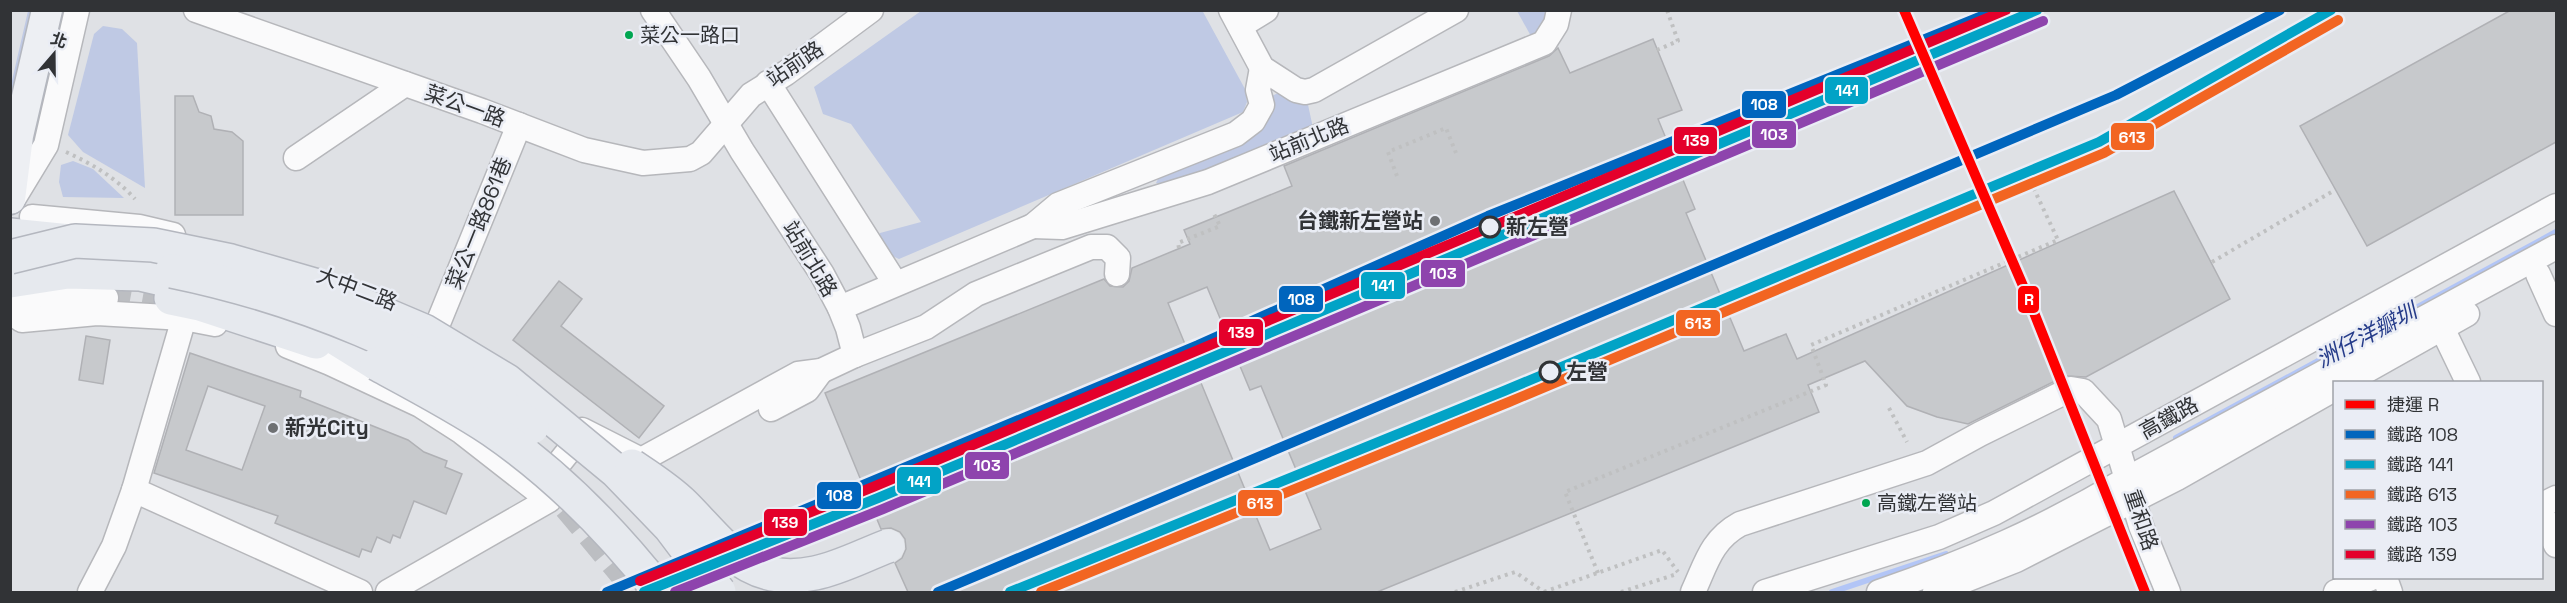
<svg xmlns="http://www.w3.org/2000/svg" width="2567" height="603" viewBox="0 0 2567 603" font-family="'Space Grotesk','Noto Sans TC',sans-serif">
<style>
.green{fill:#bfc9e4}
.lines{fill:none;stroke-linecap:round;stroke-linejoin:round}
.stream{stroke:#b2c5f6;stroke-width:6}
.building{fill:#c7c9cc;stroke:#b0b1b5;stroke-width:1.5;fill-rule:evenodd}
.minor-tunnel{stroke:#bcbec2;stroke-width:24;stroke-dasharray:24 12;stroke-linecap:butt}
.minor-casing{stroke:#b6b7bb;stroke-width:27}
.major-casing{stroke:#b4b7bf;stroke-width:33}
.highway-casing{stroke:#b4b7bf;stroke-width:36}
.path{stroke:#bfc0c1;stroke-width:4;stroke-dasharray:3 4.5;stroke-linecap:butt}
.minor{stroke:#fafafb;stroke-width:24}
.major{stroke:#edeff3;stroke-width:30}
.highway{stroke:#e6e9ee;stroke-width:33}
.highway-bridge-casing{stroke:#b4b7bf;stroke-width:36;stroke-linecap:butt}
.highway-bridge{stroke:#e6e9ee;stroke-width:33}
.rail-1-casing{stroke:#eaedf5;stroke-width:15}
.rail-2-casing{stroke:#eaedf5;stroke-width:15}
.rail-3-casing{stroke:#eaedf5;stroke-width:15}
.rail-4-casing{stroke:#eaedf5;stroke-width:15}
.rail-5-casing{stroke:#eaedf5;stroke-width:15}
.rail-1{stroke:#0065bd;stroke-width:10}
.rail-2{stroke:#02a3c6;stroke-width:10}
.rail-3{stroke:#f26522;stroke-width:10}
.rail-4{stroke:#8e44ad;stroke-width:10}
.rail-5{stroke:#e4002b;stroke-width:10}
.metro-1-casing{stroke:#eaedf5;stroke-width:15}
.metro-1{stroke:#f00;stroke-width:10}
.bus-dot{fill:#00a651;stroke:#eaedf5;stroke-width:2}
.poi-dot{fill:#6e7073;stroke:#eaedf5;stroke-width:2}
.stop-dot{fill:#eaedf5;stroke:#313336;stroke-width:3}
.labels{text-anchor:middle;stroke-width:5;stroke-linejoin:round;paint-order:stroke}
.bus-label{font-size:20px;fill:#313336;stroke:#eaedf5;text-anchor:start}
.street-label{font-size:21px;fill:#313336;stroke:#eaedf5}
.poi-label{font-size:21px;font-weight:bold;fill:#313336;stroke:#eaedf5;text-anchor:end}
.stop-label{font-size:21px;font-weight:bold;fill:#313336;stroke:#eaedf5;text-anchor:start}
.water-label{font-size:22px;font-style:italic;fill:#253b89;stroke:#eaedf5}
.line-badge{stroke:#eaedf5;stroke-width:2}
.badge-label{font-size:16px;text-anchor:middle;font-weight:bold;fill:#fff}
</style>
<rect width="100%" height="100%" fill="#dfe1e5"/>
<g class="green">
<path d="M1202 10 1245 89 1247 102 1243 112 899 259 886 253 878 243 880 233 921 222 851 124 823 114 814 87 921 11Z"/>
<path d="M28 11H33L11 108V85Z"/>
<path d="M1517 11H1549L1548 20 1532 38Z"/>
<path d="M103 26 122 29 137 43 145 188 83 152 68 135 94 34Z"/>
<path d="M1280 92 1307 100 1313 128 1167 186 1156 183 1162 171 1255 134 1267 121 1273 106 1272 96Z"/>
<path d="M73 161 93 169 124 198 63 197 59 182 61 165Z"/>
</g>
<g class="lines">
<g class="stream">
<path d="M2176 438 2556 232"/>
<path d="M1832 592 1946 554"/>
</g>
</g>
<g class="building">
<path d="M2511 10H2556V142L2367 246 2300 126Z"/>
<path d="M1653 39 1682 110 1658 119 1695 209 1686 213 1744 351 1786 334 1797 359 2174 191 2230 299 2086 377 2065 376 1968 424 1937 417 1907 406 1865 361 1808 385 1819 412 1377 592H908L895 563 902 558 906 549 905 539 900 532 891 528 881 529 825 393 1104 279 1110 286 1123 287 1129 281 1132 268 1190 244 1184 230 1292 186 1284 166 1549 56 1558 48 1570 73ZM1207 287 1250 390 1261 386 1321 529 1270 550 1168 303Z"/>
<path d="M175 96H193L199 112 211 116 214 129 232 132 243 141V215H175Z"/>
<path d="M559 281 582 299 561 326 664 406 639 438 513 340Z"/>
<path d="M86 336 110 340 103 384 79 380Z"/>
<path d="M190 353 301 391 300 397 408 440 424 452 447 461 445 467 462 474 446 514 414 501 400 538 393 535 390 543 377 537 371 552 362 549 359 557 275 523 278 516 154 473ZM208 386 265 406 242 470 186 450Z"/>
</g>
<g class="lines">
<g class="minor-tunnel">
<path d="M106 298 166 309"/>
<path d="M566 508 636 592"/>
</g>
<defs>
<g id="minor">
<path d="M196 10 482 111 584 150 643 163 690 159 701 153 751 95 786 73 871 10"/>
<path d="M653 10 699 78 742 151 822 274 840 308 1033 226 1058 205 1236 134 1253 121 1262 105 1258 90 1262 68"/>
<path d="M1231 10 1262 68 1296 90 1305 92 1314 90 1456 10"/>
<path d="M1240 26 1266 10"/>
<path d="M768 83 895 283"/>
<path d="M296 158 405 84"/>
<path d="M12 201 46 145 77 10"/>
<path d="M32 217 139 227 173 235"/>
<path d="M1033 226 1062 227 1208 182 1544 43 1556 24 1559 10"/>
<path d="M2538 274 2556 314"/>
<path d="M10 309C41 296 74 297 106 298"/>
<path d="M10 312 22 320 97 313 184 318 215 324"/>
<path d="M439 321 519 125"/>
<path d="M2442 328 2468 382"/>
<path d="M288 346 330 363 420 405 462 432 549 500 388 592"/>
<path d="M855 355 926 327 976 294 1091 247H1107L1118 258 1117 274"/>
<path d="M2346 382 2467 314"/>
<path d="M771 409 807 390 821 371"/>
<path d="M582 430 641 460 798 374 821 371 855 355 848 328 840 308"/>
<path d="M540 487 584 432"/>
<path d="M134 490 360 592"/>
<path d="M2542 505 2556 498"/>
<path d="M2542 514 2556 545"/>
<path d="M2385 578 2390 592"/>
<path d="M90 592 114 546 134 490 184 318"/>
<path d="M1693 592C1706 564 1711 540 1740 524L1927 463 1980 434 2071 389 2083 391 2109 419 2141 526 2168 592"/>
<path d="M1765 592 1939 537 1994 513 2556 206"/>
<path d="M1879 592C1970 561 2045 528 2127 479L2556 247"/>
<path d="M1935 592 2016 560 2177 478 2334 389"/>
<path d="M2336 592 2371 578"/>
</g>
<path id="major" d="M10 199 18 136 47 10"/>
<g id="highway">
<path d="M10 235 70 241"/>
<path d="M10 281 68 272 140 274 201 288"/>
<path d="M171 298 200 304 316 342"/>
<path d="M294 317 311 323 377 364"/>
</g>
</defs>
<use href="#minor" class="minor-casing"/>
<use href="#major" class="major-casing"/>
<use href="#highway" class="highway-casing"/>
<g class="path">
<path d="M1657 50 1678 41 1667 10"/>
<path d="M66 152C92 164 115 177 135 199"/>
<path d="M1397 176 1388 152 1446 128 1456 153"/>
<path d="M1179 248 1178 243 1220 226 1214 214"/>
<path d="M2212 262 2335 190"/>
<path d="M1889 408 1907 442"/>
<path d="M1598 573 1565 492 1826 385 1811 345 2058 240 2033 187"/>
<path d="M1455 592 1515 572 1544 592"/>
<path d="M1544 592 1662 550 1678 572"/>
<path d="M1621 592 1677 574"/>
</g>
<use href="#minor" class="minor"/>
<use href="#major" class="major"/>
<use href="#highway" class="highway"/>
<defs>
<g id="highway-bridge">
<path d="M10 257 75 241 153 245 231 261 318 286 424 331 507 381 616 471 670 527 719 592"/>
<path d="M172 271C294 296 434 350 532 427"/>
<path d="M377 364C416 385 456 406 492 430 556 474 613 532 660 592"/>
<path d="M632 466C650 478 669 490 684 505 725 546 748 587 815 573 840 568 864 555 888 546"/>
</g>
</defs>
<use href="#highway-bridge" class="highway-bridge-casing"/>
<use href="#highway-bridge" class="highway-bridge"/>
<defs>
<g id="rail-1">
<path d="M607 592 1198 345 1488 216 1997 10"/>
<path d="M938 592 2116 95 2280 10"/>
</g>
<g id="rail-2">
<path d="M644 592 878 498 2037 10"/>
<path d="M1010 592 1504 391 2099 142 2331 10"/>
</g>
<path id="rail-3" d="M1041 592 1509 402 2104 153 2338 20"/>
<path id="rail-4" d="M675 592 883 509 2043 21"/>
<path id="rail-5" d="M640 581 873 487 2006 10"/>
</defs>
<use href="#rail-1" class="rail-1-casing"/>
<use href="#rail-2" class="rail-2-casing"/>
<use href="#rail-3" class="rail-3-casing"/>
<use href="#rail-4" class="rail-4-casing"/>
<use href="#rail-5" class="rail-5-casing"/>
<use href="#rail-1" class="rail-1"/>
<use href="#rail-2" class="rail-2"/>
<use href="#rail-3" class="rail-3"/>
<use href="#rail-4" class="rail-4"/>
<use href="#rail-5" class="rail-5"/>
<defs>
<path id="metro-1" d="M1904 10 2027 295 2145 592"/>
</defs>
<use href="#metro-1" class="metro-1-casing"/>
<use href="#metro-1" class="metro-1"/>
</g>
<g class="bus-dot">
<circle cx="629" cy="35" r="5"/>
<circle cx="1866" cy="503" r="5"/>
</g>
<g class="poi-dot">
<circle cx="1435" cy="221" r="6"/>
<circle cx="273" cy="428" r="6"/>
</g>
<g class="stop-dot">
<circle cx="1490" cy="227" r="10"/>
<circle cx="1550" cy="372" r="10"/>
</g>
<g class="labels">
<g class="bus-label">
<text x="640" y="42">菜公一路口</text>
<text x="1877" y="510">高鐵左營站</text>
</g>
<g class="street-label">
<text transform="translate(795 64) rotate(-34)" y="7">站前路</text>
<text transform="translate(465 106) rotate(20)" y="7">菜公一路</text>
<text transform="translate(1309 140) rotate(-22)" y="7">站前北路</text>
<text transform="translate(479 223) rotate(-68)" y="7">菜公一路861巷</text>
<text transform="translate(810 259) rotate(59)" y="7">站前北路</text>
<text transform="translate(357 289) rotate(21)" y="7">大中二路</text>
<text transform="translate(2169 418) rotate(-29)" y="7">高鐵路</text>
<text transform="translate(2141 520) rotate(71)" y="7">重和路</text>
</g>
<g class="poi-label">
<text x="1423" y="228">台鐵新左營站</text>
<text x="285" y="435" text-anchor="start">新光City</text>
</g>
<g class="stop-label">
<text x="1506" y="234">新左營</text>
<text x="1566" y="379">左營</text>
</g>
<g class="water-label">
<text transform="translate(2366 335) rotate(-28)" y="8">洲仔洋瓣圳</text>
</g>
</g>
<g class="line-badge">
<rect x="1824" y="76" width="45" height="29" rx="6" fill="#02a3c6"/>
<rect x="1741" y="90" width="46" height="29" rx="6" fill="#0065bd"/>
<rect x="1751" y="120" width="46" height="29" rx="6" fill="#8e44ad"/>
<rect x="2110" y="122" width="45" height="29" rx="6" fill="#f26522"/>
<rect x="1673" y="126" width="45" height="29" rx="6" fill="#e4002b"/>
<rect x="1420" y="259" width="46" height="29" rx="6" fill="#8e44ad"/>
<rect x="1360" y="271" width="46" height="29" rx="6" fill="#02a3c6"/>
<rect x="1278" y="285" width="46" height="28" rx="6" fill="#0065bd"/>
<rect x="2017" y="285" width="23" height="29" rx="6" fill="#f00"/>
<rect x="1675" y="309" width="46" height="28" rx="6" fill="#f26522"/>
<rect x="1218" y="318" width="46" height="29" rx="6" fill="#e4002b"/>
<rect x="964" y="451" width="46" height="29" rx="6" fill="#8e44ad"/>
<rect x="896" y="466" width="46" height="29" rx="6" fill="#02a3c6"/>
<rect x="816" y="481" width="46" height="29" rx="6" fill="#0065bd"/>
<rect x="1237" y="489" width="46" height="28" rx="6" fill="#f26522"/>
<rect x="763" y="508" width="45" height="29" rx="6" fill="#e4002b"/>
</g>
<g class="badge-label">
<text x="1847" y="96">141</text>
<text x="1764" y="110">108</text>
<text x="1774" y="140">103</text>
<text x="2132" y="143">613</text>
<text x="1696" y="146">139</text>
<text x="1443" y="279">103</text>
<text x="1383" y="291">141</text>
<text x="1301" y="305">108</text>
<text x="2029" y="305">R</text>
<text x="1698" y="329">613</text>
<text x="1241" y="338">139</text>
<text x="987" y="471">103</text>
<text x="919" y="487">141</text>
<text x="839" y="501">108</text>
<text x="1260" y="509">613</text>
<text x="785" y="528">139</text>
</g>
<rect width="2567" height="603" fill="none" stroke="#313336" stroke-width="24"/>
<rect x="2333" y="381" width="210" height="198" fill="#eaedf5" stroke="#a0a3a9" stroke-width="1.5"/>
<rect x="2345" y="400" width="30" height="9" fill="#ff0000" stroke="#a0a3a9" stroke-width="1.5"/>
<text x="2387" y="411" font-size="18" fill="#313336">捷運 R</text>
<rect x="2345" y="430" width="30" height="9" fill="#0065bd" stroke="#a0a3a9" stroke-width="1.5"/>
<text x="2387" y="441" font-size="18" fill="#313336">鐵路 108</text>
<rect x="2345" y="460" width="30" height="9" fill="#02a3c6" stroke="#a0a3a9" stroke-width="1.5"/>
<text x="2387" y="471" font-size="18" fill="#313336">鐵路 141</text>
<rect x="2345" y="490" width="30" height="9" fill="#f26522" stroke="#a0a3a9" stroke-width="1.5"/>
<text x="2387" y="501" font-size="18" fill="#313336">鐵路 613</text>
<rect x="2345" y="520" width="30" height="9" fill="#8e44ad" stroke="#a0a3a9" stroke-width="1.5"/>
<text x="2387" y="531" font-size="18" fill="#313336">鐵路 103</text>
<rect x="2345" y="550" width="30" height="9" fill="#e4002b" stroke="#a0a3a9" stroke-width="1.5"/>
<text x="2387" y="561" font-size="18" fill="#313336">鐵路 139</text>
<g transform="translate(54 54) rotate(20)" stroke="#eaedf5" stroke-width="4.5" paint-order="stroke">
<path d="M0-4.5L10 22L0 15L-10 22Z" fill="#313336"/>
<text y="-9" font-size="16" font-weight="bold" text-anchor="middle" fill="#313336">北</text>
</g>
</svg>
